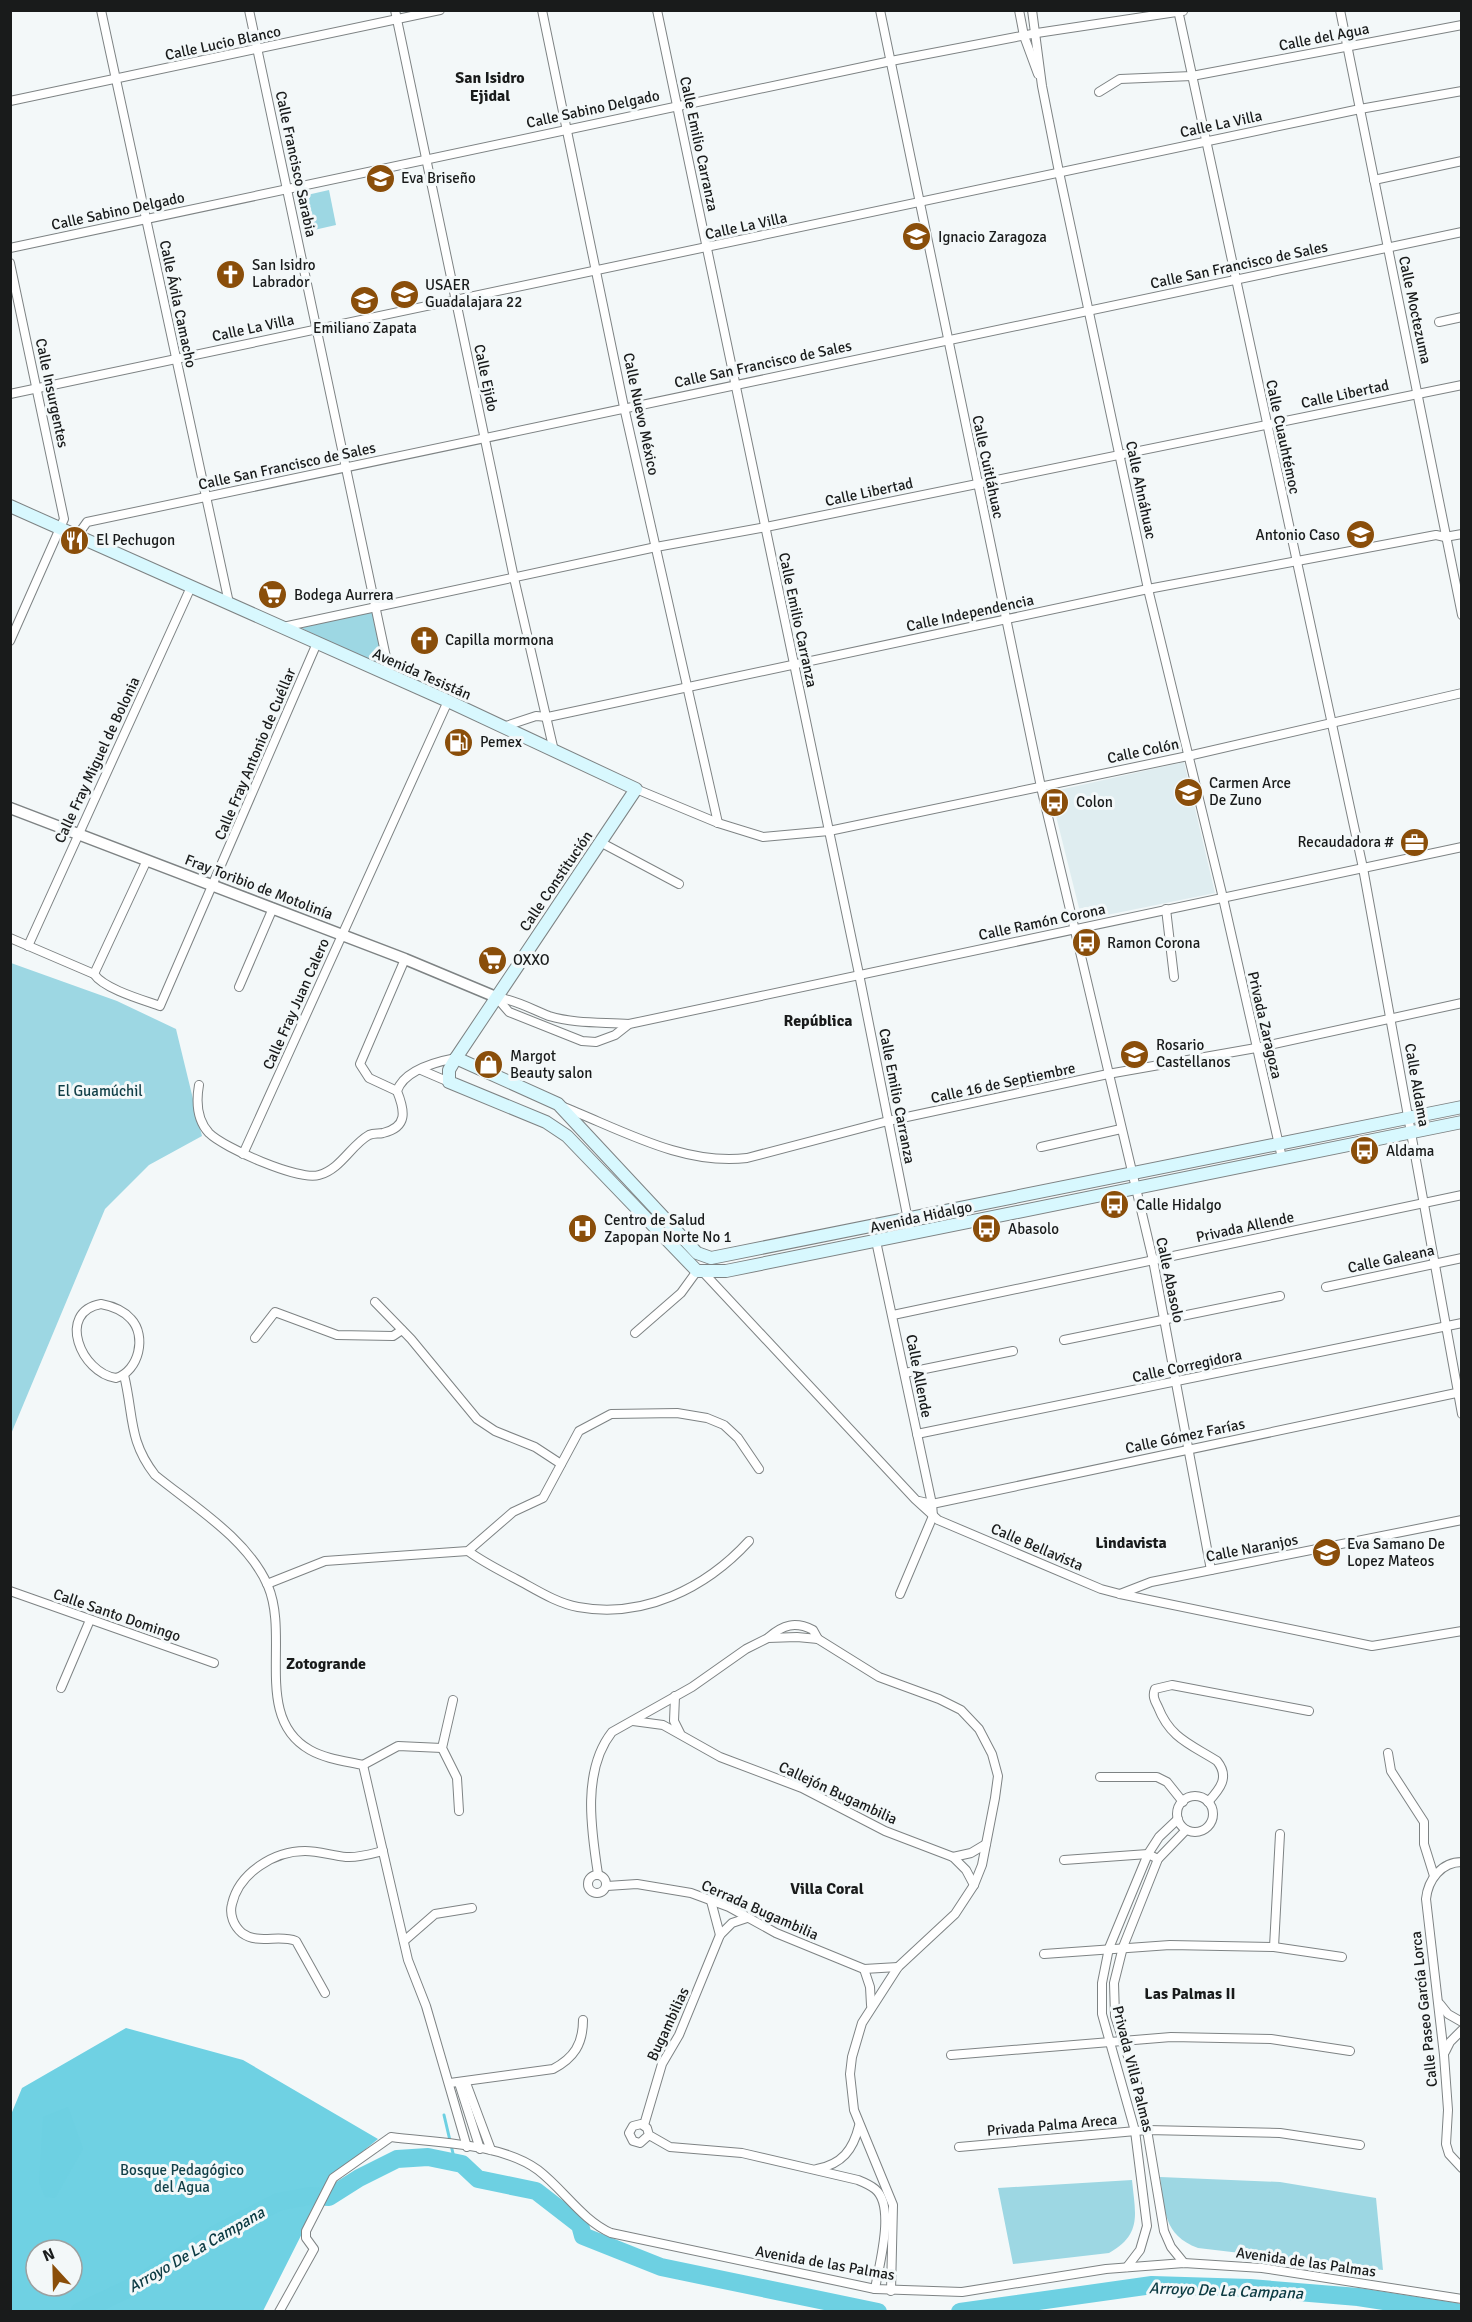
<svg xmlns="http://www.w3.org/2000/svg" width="1472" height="2322" viewBox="0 0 1472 2322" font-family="Signika,sans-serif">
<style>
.built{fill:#dfedf0}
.green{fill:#9dd7e3}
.forest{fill:#6fd1e3;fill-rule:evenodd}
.water{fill:#6dd0e2}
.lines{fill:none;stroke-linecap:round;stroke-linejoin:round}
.stream{stroke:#6dd0e2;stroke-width:3}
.river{stroke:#6dd0e2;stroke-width:18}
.minor-casing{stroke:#7e8384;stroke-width:10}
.tertiary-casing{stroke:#7e8384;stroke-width:13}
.secondary-casing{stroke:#7e8384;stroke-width:14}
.minor{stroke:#fff;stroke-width:8}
.tertiary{stroke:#fff;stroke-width:10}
.secondary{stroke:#d8f8fe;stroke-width:12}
.labels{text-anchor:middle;stroke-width:6;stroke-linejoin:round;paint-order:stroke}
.street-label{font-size:15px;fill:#191b1b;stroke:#f3f8f9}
.poi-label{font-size:15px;fill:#191b1b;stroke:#f3f8f9;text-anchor:start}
.park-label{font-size:15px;fill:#103e46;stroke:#f3f8f9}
.neighbourhood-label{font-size:16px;font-weight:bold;fill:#191b1b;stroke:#f3f8f9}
.water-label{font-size:16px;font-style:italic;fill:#0b3a42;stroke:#f3f8f9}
</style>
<rect width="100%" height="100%" fill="#f3f8f9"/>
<path class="built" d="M1184 762 1215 893 1082 920 1050 792Z"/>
<g class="green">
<path d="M329 190 336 225 314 230 307 195Z"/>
<path d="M373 611 385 668 301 628Z"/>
<path d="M11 963 117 1001 176 1029 202 1136 149 1165 105 1209 11 1434Z"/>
<path d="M1160 2177 1280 2182 1376 2198 1383 2270 1198 2248C1163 2235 1165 2210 1160 2177Z"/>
<path d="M1132 2180C1135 2213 1143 2234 1109 2253L1013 2264 998 2188Z"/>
</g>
<path class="forest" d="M126 2028 243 2060 378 2139 330 2178 263 2311H11L10 2117 22 2088ZM36 2250H72V2286H36Z"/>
<path class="water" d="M68 2107 83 2149 55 2198 45 2197 39 2182 43 2117Z"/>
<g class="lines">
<path class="stream" d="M444 2115 455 2162"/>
<g class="river">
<path d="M79 2312 138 2284 216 2234 278 2202 309 2196 329 2197 359 2178 397 2159 428 2157 462 2164 478 2179 536 2191 580 2225 583 2236 661 2267 878 2312"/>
<path d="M960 2312 1152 2285 1250 2288 1358 2297 1456 2312"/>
</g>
<defs>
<g id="minor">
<path d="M101 10 229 603"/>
<path d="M249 10 390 676"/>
<path d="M395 10 514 578 554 751"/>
<path d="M542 10 624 407 718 823"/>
<path d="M657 10 859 974 911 1235"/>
<path d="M880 10 1041 787 1153 1260 1211 1570"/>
<path d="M1019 10 1024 36 1038 74"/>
<path d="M1032 10 1042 86 1059 172 1148 589 1223 898 1282 1158"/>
<path d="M1178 10 1363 868 1462 1414"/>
<path d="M1340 10 1462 615"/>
<path d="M1099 92 1120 79 1192 76 1462 25"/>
<path d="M10 101 440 10"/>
<path d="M1374 180 1462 161"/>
<path d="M10 248 891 61 1037 33 1183 11"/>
<path d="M10 263 64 519 10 641"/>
<path d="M1439 322 1462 317"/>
<path d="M10 394 1360 109 1462 91"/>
<path d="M77 536 87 522 1462 232"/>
<path d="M283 627 656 547 766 527 1462 385"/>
<path d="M503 727 536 716 548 717 1148 589 1436 535 1445 537 1462 534"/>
<path d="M636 789 718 823 763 837 829 831 1188 756 1462 693"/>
<path d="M600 842 679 884"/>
<path d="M1166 909 1174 977"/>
<path d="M10 938 94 974C104 989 143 1000 160 1006L317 643"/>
<path d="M28 946 191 587"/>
<path d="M94 974 147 860"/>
<path d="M239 987 273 908"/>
<path d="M496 997 509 1012 582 1041 596 1042 615 1035 629 1024 1462 847"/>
<path d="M496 997C516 1000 531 1009 549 1016 575 1024 603 1022 629 1024"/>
<path d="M421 1070 449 1082"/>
<path d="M199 1085C196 1102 197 1120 209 1133 224 1148 299 1181 319 1175 341 1169 351 1145 369 1135 374 1133 378 1134 383 1133 408 1127 405 1111 397 1091 404 1070 435 1062 456 1058"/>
<path d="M397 1091 369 1078 360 1064 405 959"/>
<path d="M561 1106C620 1129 683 1166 747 1158L888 1121 1108 1074 1256 1048 1462 1003"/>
<path d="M1041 1147 1121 1129"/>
<path d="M243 1154 448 701"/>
<path d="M876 1241 932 1504 933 1516 900 1594"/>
<path d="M703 1272 915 1499 938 1520 1101 1589 1120 1594 1372 1646 1462 1631"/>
<path d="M1326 1287 1462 1258"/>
<path d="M375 1302 411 1339 477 1419 495 1431 535 1447 561 1464"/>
<path d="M101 1304C112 1306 123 1310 131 1319 147 1336 139 1371 116 1378 81 1373 56 1312 101 1304Z"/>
<path d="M893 1315 1462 1195"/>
<path d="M635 1333 681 1293 697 1271"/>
<path d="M255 1338 275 1312 337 1335 393 1336 402 1330"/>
<path d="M1064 1340 1280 1296"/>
<path d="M905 1373 1013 1351"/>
<path d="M124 1375C134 1416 128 1440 155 1475 193 1506 248 1539 268 1586 290 1638 253 1718 310 1750 326 1759 345 1761 363 1765L408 1960 426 2006 467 2147"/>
<path d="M917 1434 1462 1323"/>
<path d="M919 1501 932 1504 1461 1392"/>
<path d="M468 1551C483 1562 499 1570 516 1579 535 1589 556 1603 578 1607 644 1619 706 1588 749 1541"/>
<path d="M267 1584 325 1561 468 1551 513 1512 543 1498 579 1431 611 1414 677 1413 707 1418 724 1425 738 1438 759 1469"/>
<path d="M10 1591 214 1663"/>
<path d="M1120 1594 1151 1582 1462 1520"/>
<path d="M769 1637C783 1625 795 1621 813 1630L818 1639"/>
<path d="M61 1688 90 1620"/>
<path d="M675 1696 674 1721 680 1733"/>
<path d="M453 1700 442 1748 457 1778 459 1811"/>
<path d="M633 1721 663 1725 720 1757 802 1788 885 1831 953 1857 966 1870 974 1885"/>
<path d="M1388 1753 1391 1771 1424 1822V1844L1434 1876"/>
<path d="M363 1765 398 1746 442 1748"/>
<path d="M1100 1777H1157L1167 1782 1183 1802"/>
<circle cx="1195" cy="1814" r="18"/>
<path d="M1208 1802C1220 1789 1230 1777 1217 1761 1190 1744 1170 1738 1158 1707 1155 1701 1152 1696 1155 1689L1172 1685 1309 1711"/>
<path d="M953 1857 971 1853 986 1844"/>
<path d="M1064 1860 1148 1854 1158 1859"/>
<path d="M1462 1862C1441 1862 1428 1880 1426 1899L1444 2055 1448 2110 1446 2144 1449 2154 1462 2168"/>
<path d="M598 1874C591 1829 582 1770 612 1732L692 1687 746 1649 768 1638 797 1637 818 1639 879 1677 939 1699 961 1710 979 1729 992 1754 998 1776 995 1798 982 1865 974 1885 955 1914 898 1967 862 2023 852 2057 850 2074 854 2110 893 2205 891 2291"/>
<circle cx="597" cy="1884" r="9"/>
<path d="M607 1886 637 1884 691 1893 729 1907 776 1933 864 1969 898 1967"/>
<path d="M711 1901 720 1935"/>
<path d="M404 1941 435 1914 472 1908"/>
<path d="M1274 1947 1280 1834"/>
<path d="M1044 1954 1170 1945 1274 1947 1342 1957"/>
<path d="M864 1969 870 1987 871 2005"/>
<path d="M325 1993 296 1941C279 1934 258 1945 242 1933 234 1926 229 1915 232 1904 239 1873 274 1851 305 1851 319 1851 333 1856 346 1857 359 1858 371 1854 383 1851"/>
<path d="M1440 2004 1448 2014 1462 2022"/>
<path d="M1445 2052 1450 2042 1462 2030"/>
<path d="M951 2055 1171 2037 1271 2039 1350 2051"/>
<path d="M450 2083 553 2069C574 2058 583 2044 583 2020"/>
<path d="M459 2083 480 2149"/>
<path d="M466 2083 491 2150"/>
<path d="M644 2125 662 2064 679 2035 720 1935 732 1923 747 1918"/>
<path d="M649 2135 640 2143 633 2141 629 2133 633 2126 641 2124 647 2128 649 2135 670 2147 742 2153 858 2180C863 2182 870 2185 875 2189 896 2206 879 2265 875 2289"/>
<path d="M959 2147 1147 2130 1280 2133 1360 2145"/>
<path d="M817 2169C842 2164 853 2150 859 2126"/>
<path d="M1184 2263 1171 2247 1164 2231 1147 2130 1137 2084 1115 2016 1114 1983 1123 1947 1158 1859 1186 1830"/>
<path d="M1127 2267 1140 2250 1147 2226 1135 2131 1102 2014V1983L1109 1948 1148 1854 1159 1837 1178 1819"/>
<path d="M279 2312 314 2249 306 2238V2231L333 2178 391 2137C436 2143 502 2143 538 2170 564 2190 582 2220 611 2233L875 2289 962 2292 1106 2269 1184 2263 1262 2268 1462 2299"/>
</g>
<path id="tertiary" d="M10 808 405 959 496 997"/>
<g id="secondary">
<path d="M10 506 448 701 636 789 456 1058 449 1070V1082L546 1122 567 1136 697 1271H726L1462 1122"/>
<path d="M456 1058 558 1104 697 1253 711 1258 1462 1107"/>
</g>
</defs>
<use href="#minor" class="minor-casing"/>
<use href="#tertiary" class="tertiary-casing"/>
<use href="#secondary" class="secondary-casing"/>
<use href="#minor" class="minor"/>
<use href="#tertiary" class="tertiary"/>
<use href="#secondary" class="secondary"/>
</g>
<defs>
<symbol id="school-disc" viewBox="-11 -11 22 22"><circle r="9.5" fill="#8a4e0a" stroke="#f3f8f9"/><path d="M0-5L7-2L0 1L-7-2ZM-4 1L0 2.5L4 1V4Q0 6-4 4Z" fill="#fff"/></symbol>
<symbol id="church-disc" viewBox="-11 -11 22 22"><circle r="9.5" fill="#8a4e0a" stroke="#f3f8f9"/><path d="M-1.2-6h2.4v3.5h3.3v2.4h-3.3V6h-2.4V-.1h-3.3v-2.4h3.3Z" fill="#fff"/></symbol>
<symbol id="restaurant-disc" viewBox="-11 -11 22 22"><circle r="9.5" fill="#8a4e0a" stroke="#f3f8f9"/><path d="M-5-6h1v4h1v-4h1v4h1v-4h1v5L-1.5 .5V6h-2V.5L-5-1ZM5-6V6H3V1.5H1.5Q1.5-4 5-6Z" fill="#fff"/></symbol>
<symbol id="supermarket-disc" viewBox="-11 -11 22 22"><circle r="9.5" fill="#8a4e0a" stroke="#f3f8f9"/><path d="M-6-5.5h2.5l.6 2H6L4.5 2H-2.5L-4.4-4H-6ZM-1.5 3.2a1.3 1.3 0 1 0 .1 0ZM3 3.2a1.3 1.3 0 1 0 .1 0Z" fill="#fff"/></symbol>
<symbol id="fuel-disc" viewBox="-11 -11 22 22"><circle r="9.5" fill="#8a4e0a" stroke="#f3f8f9"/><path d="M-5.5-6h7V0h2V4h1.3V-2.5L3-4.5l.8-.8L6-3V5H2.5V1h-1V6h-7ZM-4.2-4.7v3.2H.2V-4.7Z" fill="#fff"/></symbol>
<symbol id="bus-disc" viewBox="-11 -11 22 22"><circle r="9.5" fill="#8a4e0a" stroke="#f3f8f9"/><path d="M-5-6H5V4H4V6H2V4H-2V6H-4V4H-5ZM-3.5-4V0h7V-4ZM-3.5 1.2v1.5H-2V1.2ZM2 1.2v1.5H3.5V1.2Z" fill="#fff"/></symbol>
<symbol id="office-disc" viewBox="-11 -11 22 22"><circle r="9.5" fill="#8a4e0a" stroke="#f3f8f9"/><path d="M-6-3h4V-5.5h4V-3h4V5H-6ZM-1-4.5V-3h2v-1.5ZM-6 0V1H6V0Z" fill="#fff"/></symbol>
<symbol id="shop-disc" viewBox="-11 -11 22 22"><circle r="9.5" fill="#8a4e0a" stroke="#f3f8f9"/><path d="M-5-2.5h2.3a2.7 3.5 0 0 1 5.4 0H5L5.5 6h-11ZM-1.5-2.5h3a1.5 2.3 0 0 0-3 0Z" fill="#fff"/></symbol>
<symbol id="hospital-disc" viewBox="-11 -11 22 22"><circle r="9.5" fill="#8a4e0a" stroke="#f3f8f9"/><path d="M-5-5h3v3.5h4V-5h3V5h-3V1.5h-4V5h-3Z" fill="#fff"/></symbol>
</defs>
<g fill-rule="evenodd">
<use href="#school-disc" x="364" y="162" width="33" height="33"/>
<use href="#school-disc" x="900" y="220" width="33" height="33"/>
<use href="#church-disc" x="214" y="258" width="33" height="33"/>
<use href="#school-disc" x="388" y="278" width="33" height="33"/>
<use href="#school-disc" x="348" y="284" width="33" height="33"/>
<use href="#school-disc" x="1344" y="518" width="33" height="33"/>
<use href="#restaurant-disc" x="58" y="524" width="33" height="33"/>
<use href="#supermarket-disc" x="256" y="578" width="33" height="33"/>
<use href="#church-disc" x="408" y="624" width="33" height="33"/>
<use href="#fuel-disc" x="442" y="726" width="33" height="33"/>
<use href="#school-disc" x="1172" y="776" width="33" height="33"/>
<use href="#bus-disc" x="1038" y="786" width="33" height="33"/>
<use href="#office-disc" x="1398" y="826" width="33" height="33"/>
<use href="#bus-disc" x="1070" y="926" width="33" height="33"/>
<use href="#supermarket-disc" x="476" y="944" width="33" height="33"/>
<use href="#school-disc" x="1118" y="1038" width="33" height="33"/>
<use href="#shop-disc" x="472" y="1048" width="33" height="33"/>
<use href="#bus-disc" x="1348" y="1134" width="33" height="33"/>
<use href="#bus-disc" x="1098" y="1188" width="33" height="33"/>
<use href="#hospital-disc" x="566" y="1212" width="33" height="33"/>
<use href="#bus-disc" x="970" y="1212" width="33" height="33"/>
<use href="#school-disc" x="1310" y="1536" width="33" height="33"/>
</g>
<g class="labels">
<g class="street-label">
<text transform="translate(1324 37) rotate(-11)" y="5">Calle del Agua</text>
<text transform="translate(223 43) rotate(-12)" y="5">Calle Lucio Blanco</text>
<text transform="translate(593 109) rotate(-12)" y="5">Calle Sabino Delgado</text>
<text transform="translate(1221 124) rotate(-12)" y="5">Calle La Villa</text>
<text transform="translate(699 144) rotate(78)" y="5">Calle Emilio Carranza</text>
<text transform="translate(296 164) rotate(78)" y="5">Calle Francisco Sarabia</text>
<text transform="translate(118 211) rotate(-12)" y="5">Calle Sabino Delgado</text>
<text transform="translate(746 226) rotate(-12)" y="5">Calle La Villa</text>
<text transform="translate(1239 265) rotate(-12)" y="5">Calle San Francisco de Sales</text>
<text transform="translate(178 304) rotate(78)" y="5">Calle Ávila Camacho</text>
<text transform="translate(1415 310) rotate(78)" y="5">Calle Moctezuma</text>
<text transform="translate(253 328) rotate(-12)" y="5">Calle La Villa</text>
<text transform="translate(763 364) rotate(-12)" y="5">Calle San Francisco de Sales</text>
<text transform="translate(486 378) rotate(78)" y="5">Calle Ejido</text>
<text transform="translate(52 393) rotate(78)" y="5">Calle Insurgentes</text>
<text transform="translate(1345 394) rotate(-12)" y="5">Calle Libertad</text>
<text transform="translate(641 414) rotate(78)" y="5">Calle Nuevo México</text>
<text transform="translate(1283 437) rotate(78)" y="5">Calle Cuauhtémoc</text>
<text transform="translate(287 466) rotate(-12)" y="5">Calle San Francisco de Sales</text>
<text transform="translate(988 467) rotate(78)" y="5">Calle Cuitláhuac</text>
<text transform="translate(1141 490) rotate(78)" y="5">Calle Ahnáhuac</text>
<text transform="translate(869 492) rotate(-12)" y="5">Calle Libertad</text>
<text transform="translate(970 613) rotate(-12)" y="5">Calle Independencia</text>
<text transform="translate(798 620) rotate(78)" y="5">Calle Emilio Carranza</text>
<text transform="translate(422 674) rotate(24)" y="5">Avenida Tesistán</text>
<text transform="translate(1143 751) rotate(-12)" y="5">Calle Colón</text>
<text transform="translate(255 754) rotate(-67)" y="5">Calle Fray Antonio de Cuéllar</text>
<text transform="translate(97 760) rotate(-65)" y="5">Calle Fray Miguel de Bolonia</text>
<text transform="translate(556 881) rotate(-56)" y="5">Calle Constitución</text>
<text transform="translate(259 887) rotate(21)" y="5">Fray Toribio de Motolinía</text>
<text transform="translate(1042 922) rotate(-12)" y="5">Calle Ramón Corona</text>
<text transform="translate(296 1004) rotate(-66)" y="5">Calle Fray Juan Calero</text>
<text transform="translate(1265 1025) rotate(77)" y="5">Privada Zaragoza</text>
<text transform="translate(1003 1083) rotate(-12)" y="5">Calle 16 de Septiembre</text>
<text transform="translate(1417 1085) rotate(80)" y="5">Calle Aldama</text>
<text transform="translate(897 1096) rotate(79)" y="5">Calle Emilio Carranza</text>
<text transform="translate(921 1217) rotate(-12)" y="5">Avenida Hidalgo</text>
<text transform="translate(1245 1227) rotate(-12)" y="5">Privada Allende</text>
<text transform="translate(1391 1259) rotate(-12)" y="5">Calle Galeana</text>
<text transform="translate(1170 1280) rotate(78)" y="5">Calle Abasolo</text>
<text transform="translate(1187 1366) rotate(-12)" y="5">Calle Corregidora</text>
<text transform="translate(919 1376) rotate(79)" y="5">Calle Allende</text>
<text transform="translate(1185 1436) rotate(-12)" y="5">Calle Gómez Farías</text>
<text transform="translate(1037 1547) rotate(23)" y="5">Calle Bellavista</text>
<text transform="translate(1252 1548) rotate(-11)" y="5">Calle Naranjos</text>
<text transform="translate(117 1615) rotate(19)" y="5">Calle Santo Domingo</text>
<text transform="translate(838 1793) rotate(25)" y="5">Callejón Bugambilia</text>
<text transform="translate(760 1910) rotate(24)" y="5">Cerrada Bugambilia</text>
<text transform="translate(1424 2009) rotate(-96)" y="5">Calle Paseo García Lorca</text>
<text transform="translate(668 2024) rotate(-65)" y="5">Bugambilias</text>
<text transform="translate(1133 2069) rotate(76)" y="5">Privada Villa Palmas</text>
<text transform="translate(1052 2125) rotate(-5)" y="5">Privada Palma Areca</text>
<text transform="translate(1306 2262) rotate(8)" y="5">Avenida de las Palmas</text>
<text transform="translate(825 2263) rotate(10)" y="5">Avenida de las Palmas</text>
</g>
<g class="poi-label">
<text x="401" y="183">Eva Briseño</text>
<text x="938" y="242">Ignacio Zaragoza</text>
<text x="252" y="270">San Isidro<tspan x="252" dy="17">Labrador</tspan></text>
<text x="425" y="290">USAER<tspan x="425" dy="17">Guadalajara 22</tspan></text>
<text x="365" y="333" text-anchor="middle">Emiliano Zapata</text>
<text x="1340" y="540" text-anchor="end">Antonio Caso</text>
<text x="96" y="545">El Pechugon</text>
<text x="294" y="600">Bodega Aurrera</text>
<text x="445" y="645">Capilla mormona</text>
<text x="480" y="747">Pemex</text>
<text x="1209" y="788">Carmen Arce<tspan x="1209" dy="17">De Zuno</tspan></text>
<text x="1076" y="807">Colon</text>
<text x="1394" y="847" text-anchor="end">Recaudadora #</text>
<text x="1107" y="948">Ramon Corona</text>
<text x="513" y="965">OXXO</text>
<text x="1156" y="1050">Rosario<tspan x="1156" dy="17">Castellanos</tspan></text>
<text x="510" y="1061">Margot<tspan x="510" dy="17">Beauty salon</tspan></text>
<text x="1386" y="1156">Aldama</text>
<text x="1136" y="1210">Calle Hidalgo</text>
<text x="604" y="1225">Centro de Salud<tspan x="604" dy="17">Zapopan Norte No 1</tspan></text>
<text x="1008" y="1234">Abasolo</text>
<text x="1347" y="1549">Eva Samano De<tspan x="1347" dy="17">Lopez Mateos</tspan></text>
</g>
<g class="park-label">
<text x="100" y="1096">El Guamúchil</text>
<text x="182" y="2175">Bosque Pedagógico<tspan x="182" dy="17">del Agua</tspan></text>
</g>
<g class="neighbourhood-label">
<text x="490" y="83">San Isidro<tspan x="490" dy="18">Ejidal</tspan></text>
<text x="818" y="1026">República</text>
<text x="1131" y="1548">Lindavista</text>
<text x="326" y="1669">Zotogrande</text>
<text x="827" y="1894">Villa Coral</text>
<text x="1190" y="1999">Las Palmas II</text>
</g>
<g class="water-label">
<text transform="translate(196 2249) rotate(-30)" y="6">Arroyo De La Campana</text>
<text transform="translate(1226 2290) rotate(2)" y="6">Arroyo De La Campana</text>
</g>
</g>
<rect width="1472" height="2322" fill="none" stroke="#191b1b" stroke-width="24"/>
<g transform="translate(54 2268) rotate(338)"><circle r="28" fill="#f3f8f9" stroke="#9ca0a0" stroke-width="1.5"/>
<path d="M0-4.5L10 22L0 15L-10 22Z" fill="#8a4e0a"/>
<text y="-9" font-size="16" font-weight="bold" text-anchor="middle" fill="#191b1b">N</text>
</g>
</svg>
